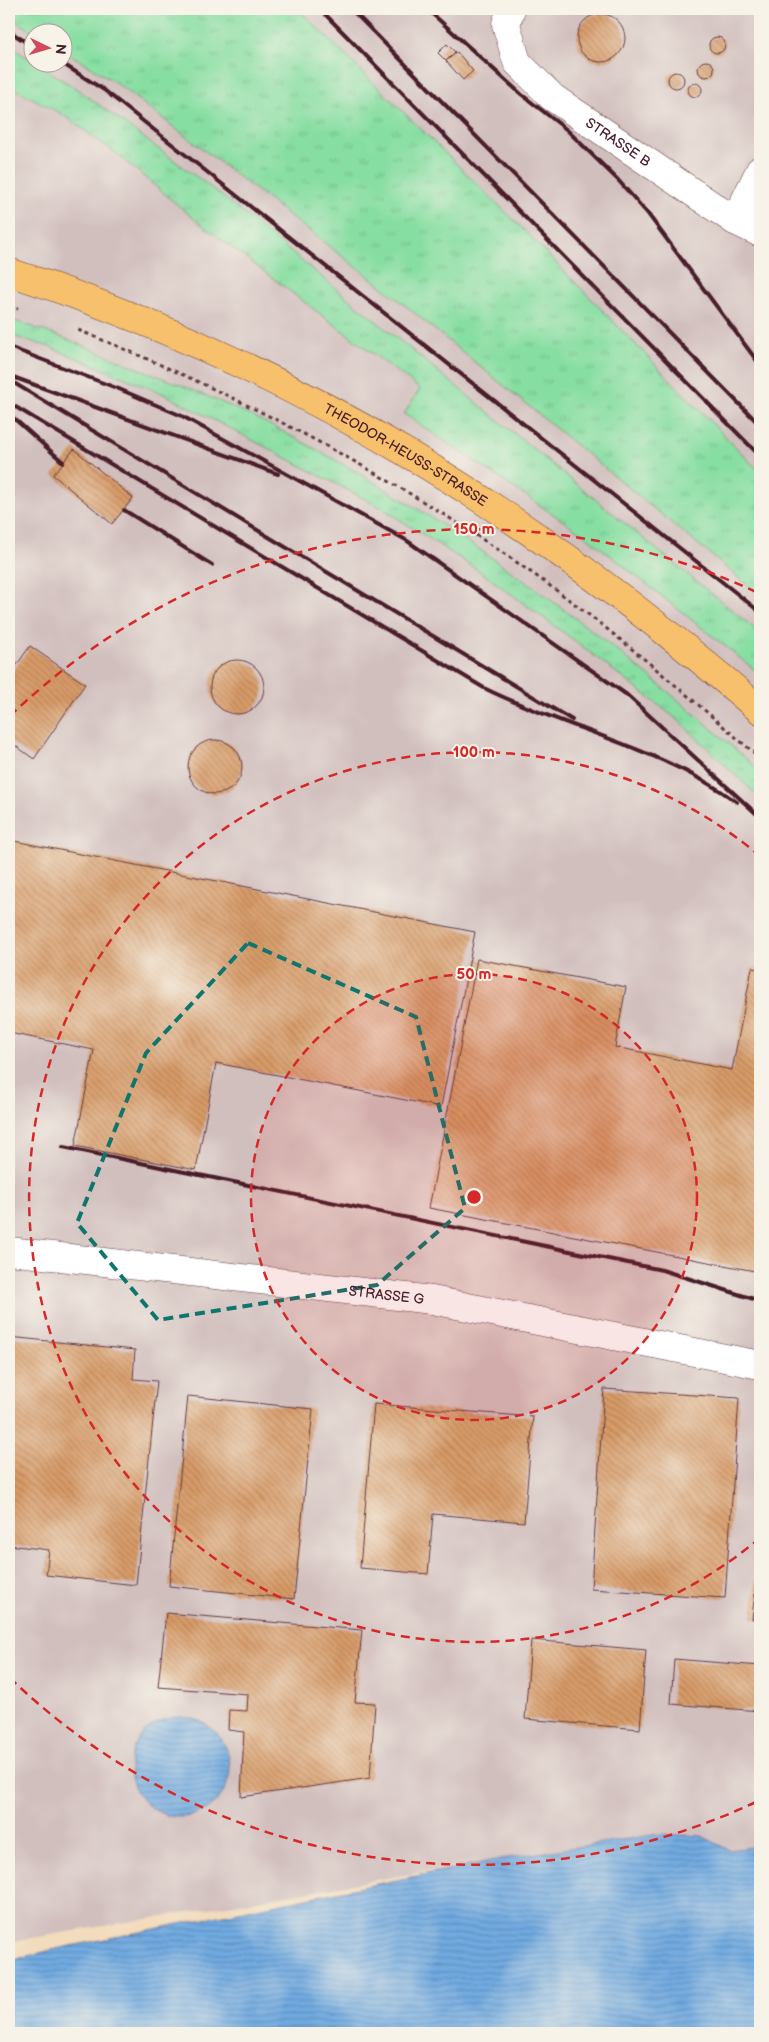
<svg xmlns="http://www.w3.org/2000/svg" width="769" height="2042" viewBox="0 0 769 2042" font-family="'Balsamiq Sans',sans-serif">
<style>
.industrial{fill:#d1bfbe;fill-rule:evenodd}
.grass{fill:url(#grass-tufts);stroke:#687e66}
.water{fill:url(#water-rules);stroke:#5e6486}
.building{fill:url(#building-back-hatch)}
.lines{fill:none;stroke-linecap:round;stroke-linejoin:round}
.minor-casing{stroke:#633b41;stroke-width:29}
.major-casing{stroke:#633b41;stroke-width:29}
.path{stroke:#633b41;stroke-width:3;stroke-dasharray:4 4;stroke-linecap:butt}
.minor{stroke:#fff;stroke-width:28}
.major{stroke:#f7c06c;stroke-width:28}
.rail{stroke:#4a1f2b;stroke-width:4}
.marked{fill:none;stroke:#0f766e;stroke-width:4;stroke-dasharray:10 6;stroke-linejoin:round}
.ring{fill:none;stroke:#d62828;stroke-width:2.5;stroke-dasharray:9 6}
.labels{text-anchor:middle;stroke-width:4;stroke-linejoin:round;paint-order:stroke}
.street-label{font-size:14px;fill:#4a1f2b;stroke:#f7f3e8}
.centre{fill:#d62828;stroke:#f7f3e8;stroke-width:2.5}
.ring-label{font-size:15px;text-anchor:middle;font-weight:bold;fill:#d62828;stroke:#f7f3e8;stroke-width:4;stroke-linejoin:round;paint-order:stroke}
</style>
<defs>
<pattern id="grass-tufts" width="24" height="20" patternUnits="userSpaceOnUse" patternTransform="scale(1.25)"><rect width="24" height="20" fill="#87dea2"/><path d="M3 7l-1-3M5 7V3M7 7l1-3M15 17l-1-3M17 17v-4M19 17l1-3" fill="none" stroke="#76be8c"/></pattern>
<pattern id="water-rules" width="6" height="5" patternUnits="userSpaceOnUse" patternTransform="scale(1.25)"><rect width="6" height="5" fill="#71aae1"/><path d="M0 2.5h6" fill="none" stroke="#5f8ab7"/></pattern>
<pattern id="building-back-hatch" width="6" height="6" patternUnits="userSpaceOnUse" patternTransform="scale(1.25)"><rect width="6" height="6" fill="#d89b68"/><path d="M-1 5l2 2M0 0l6 6M5-1l2 2" fill="none" stroke="#b17e56"/></pattern>
</defs>
<rect width="100%" height="100%" fill="#f7f3e8"/>
<filter id="ink" filterUnits="userSpaceOnUse"><feTurbulence type="fractalNoise" baseFrequency=".02" numOctaves="2"/><feDisplacementMap in="SourceGraphic" scale="10" xChannelSelector="R" yChannelSelector="G"/><feConvolveMatrix kernelMatrix="1 2 1 2 8 2 1 2 1" color-interpolation-filters="sRGB"/></filter>
<filter id="wash" filterUnits="userSpaceOnUse"><feTurbulence type="fractalNoise" baseFrequency=".0096" numOctaves="4" result="noise"/><feDisplacementMap in="SourceGraphic" scale="20" xChannelSelector="R" yChannelSelector="G"/><feGaussianBlur stdDeviation="1.12" result="paint"/><feColorMatrix in="noise" values="0 0 0 0 0 0 0 0 0 0 0 0 0 0 0 0 0 1.4 0 .05"/><feComposite in="paint" operator="in"/></filter>
<g filter="url(#wash)">
<rect width="100%" height="100%" fill="#f2dcbd"/>
<path class="industrial" d="M22 9H760V1846L729 1850 702 1836 659 1834 500 1859 9 1942V35ZM32 32H62V62H32Z"/>
<g class="grass">
<path d="M9 9H298L525 231 760 472V595L385 289 115 82 63 50 62 32H34L9 17Z"/>
<path d="M9 46 80 91 217 192 760 633V674L587 537 404 414 420 389 198 222 112 150 62 114 9 86Z"/>
<path d="M9 319C53 333 95 350 138 368 181 385 226 403 268 424 448 515 610 637 760 771V798L678 720 575 641 481 572 382 508 164 394 47 346 9 335Z"/>
</g>
<g class="water">
<circle cx="180" cy="1767" r="50"/>
<path d="M659 1834 702 1836 729 1850 760 1846V2033H9V1961L51 1950 500 1859Z"/>
</g>
<g id="blocks">
<g class="building">
<circle cx="601" cy="38" r="24"/>
<circle cx="717" cy="45" r="8"/>
<path d="M447 44 455 52 446 61 438 53Z"/>
<path d="M457 52 473 71 463 80 446 61Z"/>
<circle cx="706" cy="69" r="8"/>
<circle cx="676" cy="80" r="8"/>
<circle cx="695" cy="90" r="7"/>
<path d="M74 449 133 498 112 524 53 475Z"/>
<path d="M30 646 85 684 34 759 9 741V676Z"/>
<circle cx="237" cy="687" r="27"/>
<circle cx="215" cy="767" r="27"/>
<path d="M9 840 475 932 441 1107 216 1063 196 1170 75 1146 94 1050 9 1033Z"/>
<path d="M477 959 626 987 615 1047 732 1070 752 968 760 969V1272L429 1208Z"/>
<path d="M9 1337 135 1350 133 1379 157 1381 136 1585 46 1575 49 1550 9 1545Z"/>
<path d="M604 1389 739 1398 725 1598 591 1589Z"/>
<path d="M188 1396 313 1409 294 1599 169 1586Z"/>
<path d="M374 1404 533 1417 524 1522 433 1514 428 1574 360 1568Z"/>
<path d="M759 1550H760V1619H752Z"/>
<path d="M166 1613 362 1630 355 1702 375 1703 370 1778 241 1797 244 1732 228 1730 229 1710 247 1711 248 1694 158 1687Z"/>
<path d="M531 1640 646 1650 640 1729 525 1719Z"/>
<path d="M674 1659 760 1666V1711L671 1704Z"/>
</g>
</g>
</g>
<g filter="url(#ink)">
<use href="#blocks" fill-opacity="0" stroke="#633b41" stroke-width="1"/>
<g class="lines">
<defs>
<g id="minor">
<path id="s1" d="M511 9 506 24 517 62 552 97 735 221 760 233"/>
<path d="M735 221 760 170"/>
<path id="s2" d="M9 1251 432 1300 760 1365"/>
</g>
<g id="major">
<path id="s3" d="M9 272C292 364 535 516 760 710"/>
</g>
</defs>
<use href="#minor" class="minor-casing"/>
<use href="#major" class="major-casing"/>
<g class="path">
<path d="M9 306 18 309"/>
<path d="M78 330C240 395 397 477 539 578 617 633 688 696 760 758"/>
</g>
<use href="#minor" class="minor"/>
<use href="#major" class="major"/>
<g class="rail">
<path d="M320 9 760 456"/>
<path d="M351 9 760 425"/>
<path d="M427 9 521 94 567 130 618 180 648 214 760 365"/>
<path d="M9 31 32 46"/>
<path d="M60 62 104 90 760 612"/>
<path d="M9 347 119 389 182 416 406 540 627 695 760 817"/>
<path d="M13 377 278 474"/>
<path d="M9 380 572 720"/>
<path d="M9 403 484 688C566 729 662 748 737 802"/>
<path d="M9 414 63 462"/>
<path d="M124 510 212 565"/>
<path d="M63 1147 662 1270 760 1301"/>
</g>
</g>
</g>
<path class="marked" d="M248 943 416 1017 465 1208 377 1285 158 1320 77 1223 146 1053Z"/>
<circle cx="474" cy="1197" r="223" fill="#d62828" fill-opacity=".12"/>
<g class="ring">
<circle cx="474" cy="1197" r="223"/>
<path d="M760 1538A445 445 0 1 1 760 856"/>
<path d="M756 1802A668 668 0 0 1 10 1678M10 716A668 668 0 0 1 756 592"/>
</g>
<g class="labels">
<g class="street-label">
<text dy="5" stroke="none"><textPath href="#s1" startOffset="185">STRASSE B</textPath></text>
<text dy="5" stroke="none"><textPath href="#s3" startOffset="438">THEODOR-HEUSS-STRASSE</textPath></text>
<text dy="5" stroke="none"><textPath href="#s2" startOffset="380">STRASSE G</textPath></text>
</g>
</g>
<circle cx="474" cy="1197" r="8" class="centre"/>
<g class="ring-label">
<text x="474" y="534">150 m</text>
<text x="474" y="757">100 m</text>
<text x="474" y="979">50 m</text>
</g>
<rect width="769" height="2042" fill="none" stroke="#f7f3e8" stroke-width="30"/>
<g transform="translate(48 48) rotate(95)"><circle r="24" fill="#f7f3e8" stroke="#b29e9c"/>
<path d="M0-4L9 19L0 12L-9 19Z" fill="#d1495b"/>
<text y="-8" font-size="14" font-weight="bold" text-anchor="middle" fill="#4a1f2b">N</text>
</g>
</svg>
